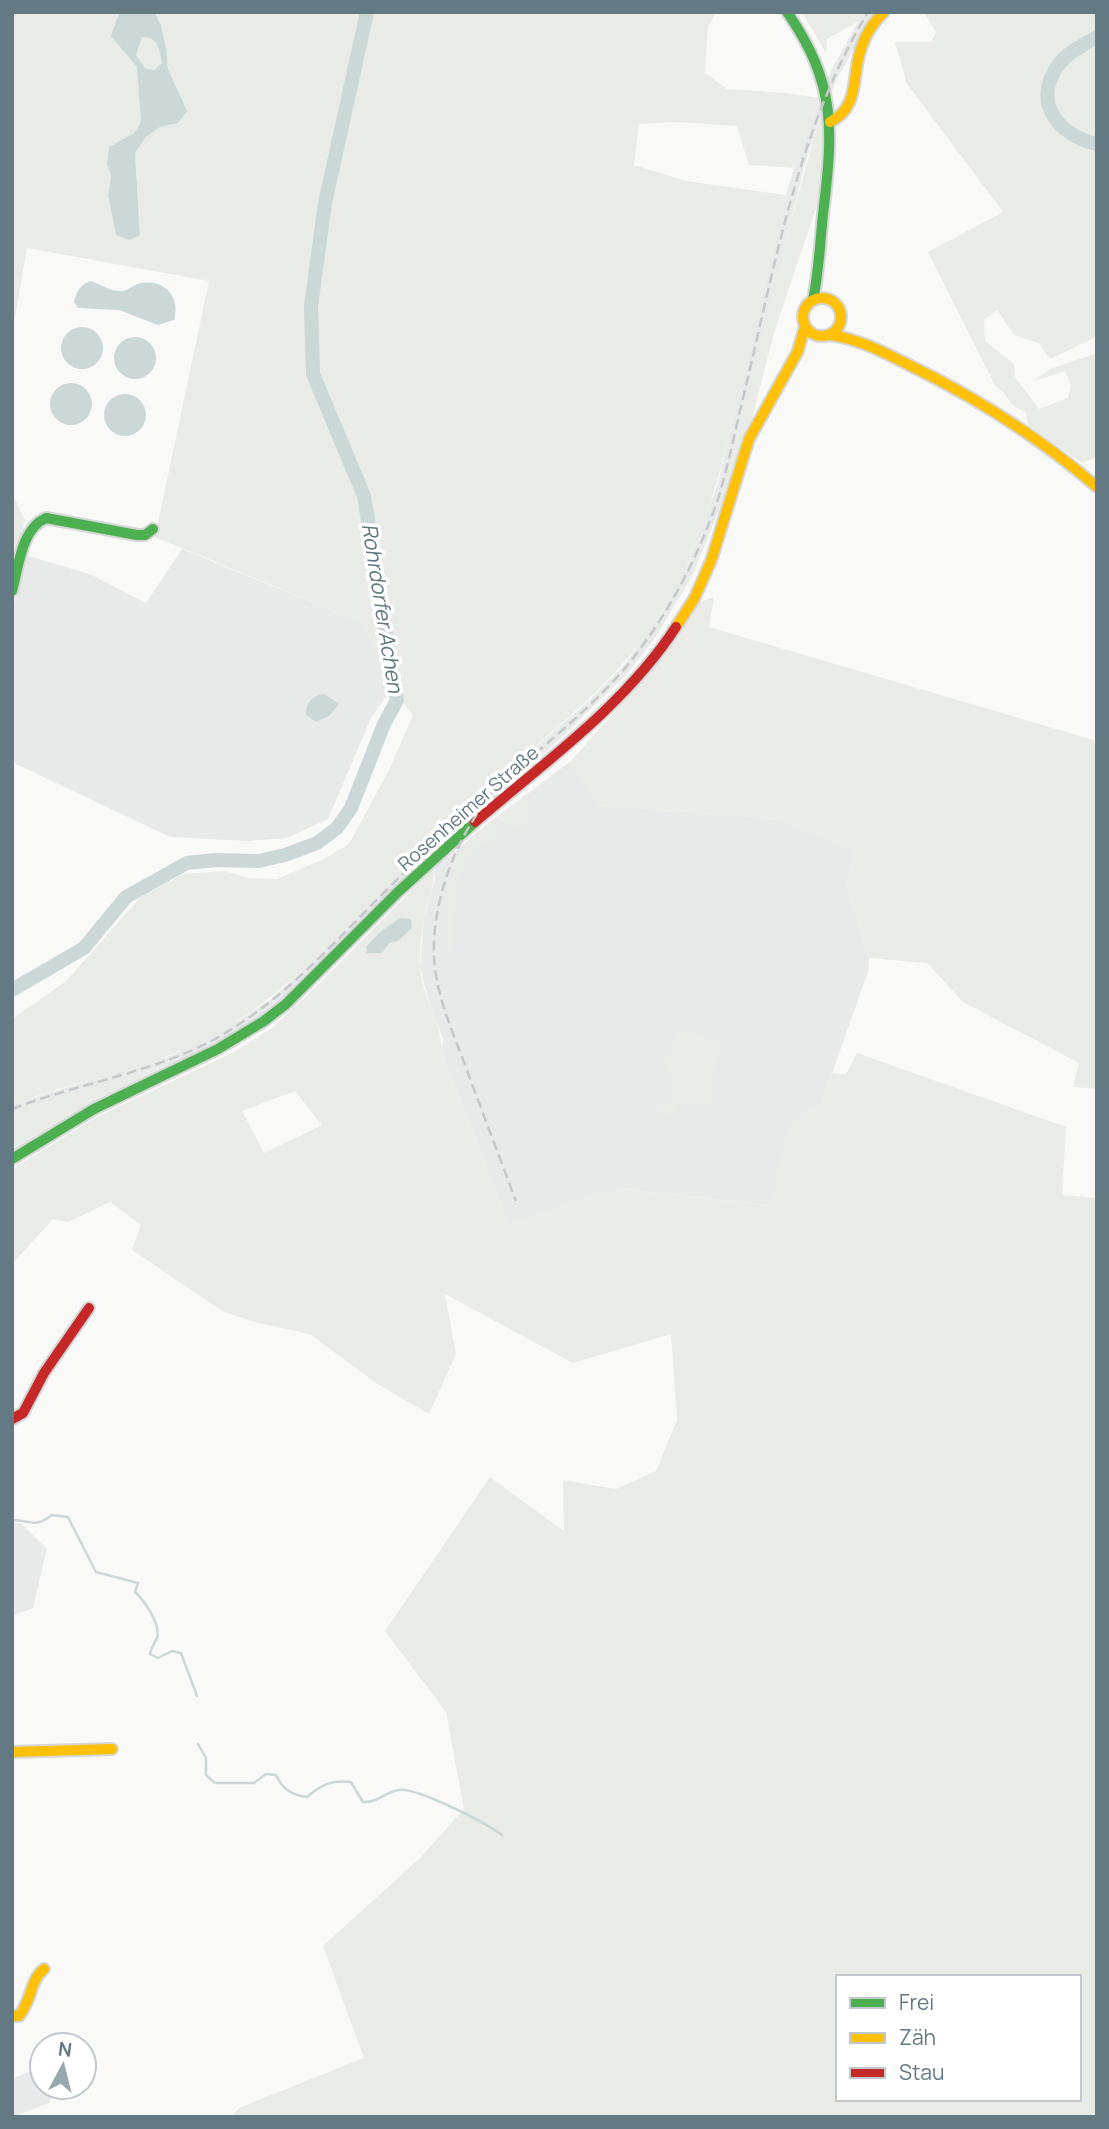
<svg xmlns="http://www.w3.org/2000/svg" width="1109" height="2129" viewBox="0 0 1109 2129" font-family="Manrope,sans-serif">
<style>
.built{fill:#e8e9e9}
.green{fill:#e9ece6;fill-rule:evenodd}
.water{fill:#ccd7d8;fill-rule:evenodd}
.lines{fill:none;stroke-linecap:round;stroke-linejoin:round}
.stream{stroke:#ccd7d8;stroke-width:2.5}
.river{stroke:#ccd7d8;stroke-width:14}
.fast-casing{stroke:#d5d6d6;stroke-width:14}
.slow-casing{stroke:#d5d6d6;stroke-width:14}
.jam-casing{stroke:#d5d6d6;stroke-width:14}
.fast{stroke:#4caf50;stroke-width:10}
.slow{stroke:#ffc107;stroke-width:10}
.jam{stroke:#c62828;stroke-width:10}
.rail{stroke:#c5c8c8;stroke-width:2.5;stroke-dasharray:10 5;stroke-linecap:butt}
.labels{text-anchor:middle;stroke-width:7;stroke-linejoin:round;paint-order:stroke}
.street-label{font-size:19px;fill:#637984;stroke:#fff}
.water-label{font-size:21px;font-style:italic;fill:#5e787d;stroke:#fff}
</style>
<rect width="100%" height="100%" fill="#f9f9f8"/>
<g class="built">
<path d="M864 12H874L837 79 822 112 804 167 723 500 692 576 653 641 625 676 550 748 436 847 276 1006 253 1022 181 1061 12 1113V1105L19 1102 170 1056 243 1018 271 999 301 972 467 806 590 700 624 665 662 613 689 562 718 483 786 195 794 168 830 72Z"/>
<path d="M182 549 363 623 392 688 371 718 328 819 287 838 249 841 170 837 12 762V611L26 555 92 575 146 603Z"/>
<path d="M571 761 599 805 780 819 855 850 847 887 869 958 868 972 821 1104 790 1126 770 1205 623 1189 592 1197 509 1225 442 1055 443 1039 430 1006 420 967 424 917 435 879 433 869 491 821Z"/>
<path d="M12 1523H21L47 1549 33 1608 12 1616Z"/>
<path d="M42 2066V2087H55L49 2103 12 2117V2079Z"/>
</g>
<g class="green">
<path d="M12 12H121L117 15 126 54 137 67 141 122 134 133 109 147 107 163 111 177 108 195 115 230 140 235 135 153 146 137 160 127 178 123 186 111 168 69 166 47 161 25 154 12H717L708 26 705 73 727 89 785 93 820 98 794 168 749 165 737 126 676 122 639 124 634 165 686 181 786 195C770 263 754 332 738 400 723 462 708 524 679 582 630 680 544 734 466 807 384 883 315 977 217 1033 153 1070 79 1078 12 1105V1019L65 982 141 897 183 874 225 871 248 878 277 879 324 859 349 844 389 770 413 715 392 688 363 623 155 537 209 281 27 248 12 335Z"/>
<path d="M802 12H864L859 21 827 39 826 53Z"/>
<path d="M924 12H1097V40L1092 45 1097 46V337L1050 359 1038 343 1014 335 997 310 984 320 985 341 1014 364 1015 377 1039 409 1068 398 1071 386 1065 371 1031 382 1050 369 1097 353V457L1082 463 1028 425 1026 413 1011 404 1005 394 995 385 928 252 1003 212 907 84 895 42H931L936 32Z"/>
<path d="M142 36C158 38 159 49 162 63L154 70 145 68 136 55Z"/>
<path d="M822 112 826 140 818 202 774 333 752 418 723 500C754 370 783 240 822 112Z"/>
<path d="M12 493 25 520 12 571Z"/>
<path d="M714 597 709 627 1097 741V1089L1073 1087 1079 1063 963 1002 927 963 869 958 847 887 855 850 780 819 599 805 571 761 659 662 700 602Z"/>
<path d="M521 799 529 809 528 822 514 829 507 827 498 816Z"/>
<path d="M490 823 500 835C492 839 483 844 476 849 450 870 454 922 452 952H446C446 920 445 872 464 844 470 836 482 829 490 823Z"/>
<path d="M433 869C436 886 427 901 424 917 422 932 419 951 420 966 421 997 443 1024 442 1055L509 1225 592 1197 623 1189 769 1205 790 1126 821 1104 832 1073 846 1074 857 1053 1066 1127 1062 1195 1097 1198V2117H232L239 2108 364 2058 323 1946 421 1857 464 1809 446 1712 385 1631 490 1477 564 1531 563 1480 616 1489 656 1471 677 1420 671 1334 573 1363 445 1294 456 1354 429 1414 376 1383 310 1334 258 1323 224 1312 132 1250 141 1225 110 1202 68 1222 53 1219 12 1264V1169L97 1117 232 1053 272 1028 319 984ZM295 1091 322 1125 264 1153 242 1111ZM838 1977H1079V2099H838Z"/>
<path d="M679 1028 719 1041 710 1107 677 1103 674 1117 658 1113 659 1107 672 1099C675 1086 670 1076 665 1063Z"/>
<path d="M181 1061 74 1114 12 1154V1113Z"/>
</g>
<g class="water">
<path d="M121 12H154L161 25 166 48 168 69 187 111 178 123 160 127 146 137 135 153 140 235 130 240 116 235 108 195 111 177 107 163 109 147 134 133 141 122 137 67 111 36 118 15ZM142 37C158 37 159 49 162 63L154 70 145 68 136 55Z"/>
<path d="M90 281C101 284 110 292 122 291 129 290 135 284 142 283 165 279 181 298 174 320L158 325 119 310 78 308 74 302C76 292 80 285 90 281Z"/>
<circle cx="82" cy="348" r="21"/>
<circle cx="135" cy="358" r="21"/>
<circle cx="71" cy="404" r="21"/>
<circle cx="125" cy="415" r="21"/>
<path d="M324 694 339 704 329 716 316 722 306 715C305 703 313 695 324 694Z"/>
<path d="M400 918 411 919 412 928 398 941 389 943 382 953H367L366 947 379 933Z"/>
</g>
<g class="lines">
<g class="stream">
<path d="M12 1520C32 1520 33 1529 52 1515L68 1517 96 1572 138 1583 135 1592C145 1601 161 1625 157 1638 154 1644 151 1648 150 1654L158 1658 172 1651 181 1653 197 1696"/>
<path d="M198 1744 206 1758V1775L215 1783H254L266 1774 276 1775C283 1790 292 1795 307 1797 322 1784 332 1780 351 1782L363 1802C377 1803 384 1793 398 1790 415 1786 486 1823 502 1835"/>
</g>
<g class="river">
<path d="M1097 37C1083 45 1066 53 1057 67 1032 104 1060 136 1097 144"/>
<path d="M12 990 84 948 126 897 187 863 216 860 259 861 285 855 317 843 337 828 351 808 384 724 397 700 364 496 313 374 311 306 325 203 367 12"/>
</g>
<defs>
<g id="fast">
<path d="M787 12C837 84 833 131 823 214 820 243 819 271 813 300"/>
<path d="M12 591C19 566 21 529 46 518L137 535H145L153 529"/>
<path d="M12 1159 94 1109 218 1049 264 1021 286 1004 398 892 475 822"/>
</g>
<g id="slow">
<path d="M830 122C856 109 853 85 858 60 862 41 870 25 884 12"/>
<circle cx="822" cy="317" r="19"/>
<path d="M830 335C859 339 883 352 909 365 977 398 1040 438 1097 487"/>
<path d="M676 627 694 599 711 561 749 439 798 351 805 326"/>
<path d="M12 1752 112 1749"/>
<path d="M12 2016H19C32 2000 30 1980 44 1969"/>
</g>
<g id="jam">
<path d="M475 822C545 762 625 705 676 627"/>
<path d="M12 1419 23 1413 44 1373 89 1308"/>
</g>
</defs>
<use href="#fast" class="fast-casing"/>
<use href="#slow" class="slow-casing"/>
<use href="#jam" class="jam-casing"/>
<use href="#fast" class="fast"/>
<use href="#slow" class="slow"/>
<use href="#jam" class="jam"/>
<g class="rail">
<path d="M477 814C450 854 432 909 434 957 436 995 452 1030 465 1065 482 1111 499 1156 516 1201"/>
<path d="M12 1109C79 1083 152 1073 215 1039 292 996 346 928 409 868 450 829 493 792 535 754 567 726 599 699 626 667 667 617 697 560 718 499 728 466 735 432 743 398 775 267 797 130 868 12"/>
</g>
</g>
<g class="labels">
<g class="street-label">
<text transform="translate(468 808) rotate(-41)" y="7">Rosenheimer Straße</text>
</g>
<g class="water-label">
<text transform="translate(382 608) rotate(81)" y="7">Rohrdorfer Achen</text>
</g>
</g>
<rect width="1109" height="2129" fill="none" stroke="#637984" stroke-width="28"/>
<rect x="836" y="1975" width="245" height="126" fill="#ffffff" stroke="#c1c9ce" stroke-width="2"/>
<rect x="850" y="1998" width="35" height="10" fill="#4caf50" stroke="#c1c9ce" stroke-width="2"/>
<text x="899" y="2010" font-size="21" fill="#637984">Frei</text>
<rect x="850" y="2033" width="35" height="10" fill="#ffc107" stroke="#c1c9ce" stroke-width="2"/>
<text x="899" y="2045" font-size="21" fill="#637984">Zäh</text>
<rect x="850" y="2068" width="35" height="10" fill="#c62828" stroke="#c1c9ce" stroke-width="2"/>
<text x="899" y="2080" font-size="21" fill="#637984">Stau</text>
<g transform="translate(63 2066) rotate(7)"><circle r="33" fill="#ffffff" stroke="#c1c9ce" stroke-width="2"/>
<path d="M0-5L12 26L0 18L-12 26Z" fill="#98a6ad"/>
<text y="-10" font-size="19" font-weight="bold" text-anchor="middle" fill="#637984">N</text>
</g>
</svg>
